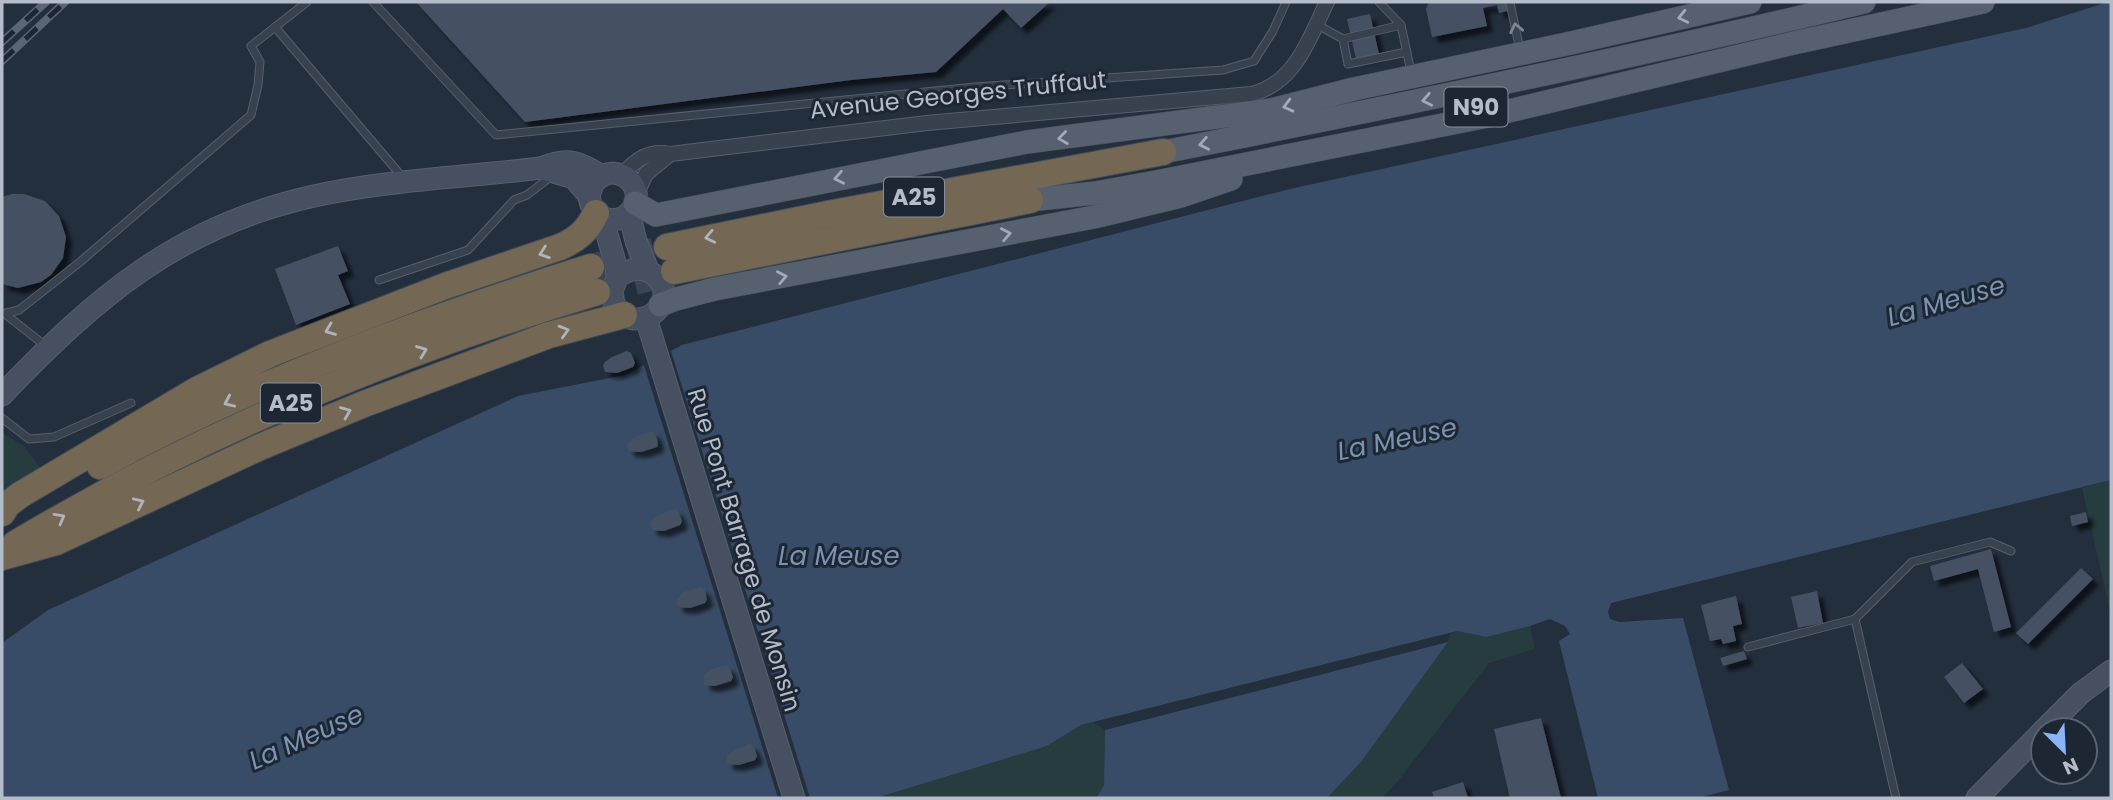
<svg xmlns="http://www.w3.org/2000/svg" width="2113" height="800" viewBox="0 0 2113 800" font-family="Poppins,sans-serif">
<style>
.green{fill:#263c3f}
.water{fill:#394c67}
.pier{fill:#242f3e}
.building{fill:#455162;filter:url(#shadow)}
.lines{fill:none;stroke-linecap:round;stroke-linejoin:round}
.highway-tunnel{stroke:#3a4453;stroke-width:26;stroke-dasharray:26 13;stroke-linecap:butt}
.lane-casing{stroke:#565f6c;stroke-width:9}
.street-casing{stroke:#565f6c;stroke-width:16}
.secondary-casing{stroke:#565f6c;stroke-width:23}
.primary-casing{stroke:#414a57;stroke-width:24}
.highway-casing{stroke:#434c59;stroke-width:28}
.lane{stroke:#38414e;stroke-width:7}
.street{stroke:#38414e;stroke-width:14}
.secondary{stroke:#465061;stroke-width:21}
.primary{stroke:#56606e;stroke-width:23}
.highway{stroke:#746855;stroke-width:26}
.rail-casing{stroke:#5a6575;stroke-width:8}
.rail{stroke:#1d2633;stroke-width:5;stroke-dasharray:16;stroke-linecap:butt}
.oneway{stroke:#a1aab7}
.oneway2{stroke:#7c8592}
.oneway3{stroke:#aeb4bd}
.labels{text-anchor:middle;stroke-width:6;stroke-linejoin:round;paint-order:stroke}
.shield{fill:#1d2633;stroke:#878f9c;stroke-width:2}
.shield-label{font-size:23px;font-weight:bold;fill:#b4bcc9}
.street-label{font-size:24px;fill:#b4bcc9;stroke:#1d2633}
.water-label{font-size:26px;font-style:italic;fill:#7c92b1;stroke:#1d2633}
</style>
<defs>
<filter id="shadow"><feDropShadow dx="6" dy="6" stdDeviation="2" flood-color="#0009"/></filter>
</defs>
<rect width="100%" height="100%" fill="#242f3e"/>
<g class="green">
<path d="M2 433 24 446 40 468 2 492Z"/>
<path d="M2111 480V615L2082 488Z"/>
<path d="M1530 626 1535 649 1489 663 1398 781 1382 798H1327L1361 762 1448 642 1450 634 1457 631 1486 637Z"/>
<path d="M1094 723 1105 730 1104 785 1096 798H876L1047 746 1081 725Z"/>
</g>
<g class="water">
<path d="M2108 2H2111V480L1611 603 1608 612 1610 619 1619 622 1683 618 1729 790 1698 798H1598L1559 641 1570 634 1565 626 1550 619 1530 626 1486 637 1457 631 1081 725 1047 746 876 798H2V643L48 610 518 396 625 375 682 345 1290 189 2026 28Z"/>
<path d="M1448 642 1361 762 1327 798H1096L1104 785 1105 730Z"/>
</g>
<path class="pier" d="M670 348 810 798H778L643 362Z"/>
<g class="building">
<path d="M416 2H1050L1021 28 1003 9 936 72 851 80 525 122Z"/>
<path d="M1429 2H1506L1508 11 1499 13 1497 5 1483 8 1487 26 1432 37 1426 9Z"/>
<path d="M1370 14 1379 54 1356 59 1347 19Z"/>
<path d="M12 194H24L45 201 59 216 66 237 63 258 51 275 41 282 18 288 2 284V197Z"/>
<path d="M338 246 348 271 338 275 350 304 296 325 275 269Z"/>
<path d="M627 351 631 353 635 363 633 367 617 373 605 372 603 366 605 362 612 357Z"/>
<path d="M651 431 655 433 658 443 657 447 641 452 629 451 627 446 629 442 636 437Z"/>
<path d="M674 509 678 511 682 521 680 525 664 531 652 530 650 524 652 520 659 515Z"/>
<path d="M2086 512 2088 522 2072 526 2070 516Z"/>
<path d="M1991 549 2011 627 1994 632 1978 569 1934 581 1930 566Z"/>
<path d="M2081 568 2093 579 2028 644 2016 633Z"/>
<path d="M700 587 704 589 707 599 705 603 690 608 678 607 676 602 678 598 684 592Z"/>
<path d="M1817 591 1823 623 1798 628 1791 597Z"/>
<path d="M1736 596 1742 624 1733 626 1736 641 1723 644 1721 639 1710 641 1701 605Z"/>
<path d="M1744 651 1747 659 1723 666 1720 658Z"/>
<path d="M1962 663 1983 689 1964 703 1944 677Z"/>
<path d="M726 665 729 667 733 677 731 681 715 686 704 685V676L710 670Z"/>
<path d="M1541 718 1561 798H1510L1494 729Z"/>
<path d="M750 744 753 746 757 756 755 760 739 765 728 764 726 759 728 755 734 750Z"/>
<path d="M1463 782 1468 798H1434L1432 792Z"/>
</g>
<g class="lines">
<g class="highway-tunnel">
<path d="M591 267 667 247"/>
<path d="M597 292 673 272"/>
</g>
<defs>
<g id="lane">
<path d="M373 2 496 135 975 87 1223 70 1254 61 1273 31 1286 2"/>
<path d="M1379 2 1401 25 1411 72"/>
<path d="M1510 3 1520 50"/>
<path d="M1316 24 1343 39 1401 25"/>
<path d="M275 27 404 179"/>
<path d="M1343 39 1348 64 1407 52"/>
<path d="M379 280 468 250 514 200 527 195 553 175"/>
<path d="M2 314 19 310 80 262 251 115 258 85 260 62 251 46 307 2"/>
<path d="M5 314 47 347"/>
<path d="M2 418 29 439 54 437 131 403"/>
<path d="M1748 647 1855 619"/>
<path d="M1896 798 1855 619 1912 562 1990 542 2011 551"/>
</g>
<g id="street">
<path d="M622 175C636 159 649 150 670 154L927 123 1251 94C1295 84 1309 39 1327 2"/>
<path d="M636 195 646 174 670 154"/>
</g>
<g id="secondary">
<path d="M543 169 574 178 589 196"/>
<path d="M629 213 636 241 648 270"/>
<path d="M599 216C629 232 651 192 624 176 618 173 610 172 604 175 592 180 586 195 592 207 594 212 598 214 601 219 606 231 610 243 613 255 615 262 617 269 617 276 617 281 613 286 612 292 611 304 621 317 633 319 641 319 648 318 654 313 681 291 648 252 617 278"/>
<path d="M646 318 794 798"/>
<path d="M2 395C96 297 178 226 314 196 387 180 467 177 541 168 568 157 578 161 602 176"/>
<path d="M2044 730 2081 693 2111 671"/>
<path d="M1977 798 2043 731"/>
</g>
<g id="primary">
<path d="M1163 152C1398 106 1631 58 1864 2"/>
<path d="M1030 200 1095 193 1161 181 1488 116 1798 42 1983 2"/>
<path d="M635 203 656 215 1027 142 1271 110 1354 89 1571 43 1750 2"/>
<path d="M660 305 676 299 715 289 1094 217 1181 196 1231 179"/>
</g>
<g id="highway">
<path d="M667 247 828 214 1163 152"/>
<path d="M674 271 1030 200"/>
<path d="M100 466C255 381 422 320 591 267"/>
<path d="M2 513 7 505 20 495 197 390 270 354 445 286 560 247C578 239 588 230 596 213"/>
<path d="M15 544C197 435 394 353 597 292"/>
<path d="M2 557 56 542 260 447 364 404 549 335 624 315"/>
</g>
</defs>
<use href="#lane" class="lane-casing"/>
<use href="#street" class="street-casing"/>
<use href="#secondary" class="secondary-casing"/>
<use href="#primary" class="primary-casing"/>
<use href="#highway" class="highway-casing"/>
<use href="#lane" class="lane"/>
<use href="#street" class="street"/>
<use href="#secondary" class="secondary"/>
<use href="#primary" class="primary"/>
<use href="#highway" class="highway"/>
<defs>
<g id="rail">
<path d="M2 42 46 2"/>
<path d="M2 61 65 2"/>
</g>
</defs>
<use href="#rail" class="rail-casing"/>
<use href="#rail" class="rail"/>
</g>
<defs><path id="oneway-chevron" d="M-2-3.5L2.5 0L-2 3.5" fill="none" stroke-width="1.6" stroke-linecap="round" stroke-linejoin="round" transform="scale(1.75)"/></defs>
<g class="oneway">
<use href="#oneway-chevron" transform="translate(1683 17) rotate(167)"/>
<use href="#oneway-chevron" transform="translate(1427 100) rotate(169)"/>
<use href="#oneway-chevron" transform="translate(1288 106) rotate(166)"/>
<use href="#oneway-chevron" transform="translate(1063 138) rotate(172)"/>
<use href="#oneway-chevron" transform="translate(1204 144) rotate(169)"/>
<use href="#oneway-chevron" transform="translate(839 178) rotate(169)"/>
<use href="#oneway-chevron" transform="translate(1006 234) rotate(-11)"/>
<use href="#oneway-chevron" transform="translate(782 277) rotate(-11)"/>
</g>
<use class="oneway2" href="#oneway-chevron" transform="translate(1516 28) rotate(-102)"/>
<g class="oneway3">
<use href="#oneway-chevron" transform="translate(710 237) rotate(168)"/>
<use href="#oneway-chevron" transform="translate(544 253) rotate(161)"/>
<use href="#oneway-chevron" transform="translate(330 330) rotate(159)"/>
<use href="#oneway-chevron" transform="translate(564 331) rotate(-16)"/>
<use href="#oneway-chevron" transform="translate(422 351) rotate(-21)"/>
<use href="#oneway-chevron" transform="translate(229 402) rotate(156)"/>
<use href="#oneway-chevron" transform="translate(346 412) rotate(-22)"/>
<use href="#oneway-chevron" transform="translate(139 503) rotate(-25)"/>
<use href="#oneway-chevron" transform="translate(60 518) rotate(-29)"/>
</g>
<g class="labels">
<g class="shield">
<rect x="1444.5" y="87.5" width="63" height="39" rx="5"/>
<rect x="884" y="177.5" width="60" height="39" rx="5"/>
<rect x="261" y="383.5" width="60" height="39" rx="5"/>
</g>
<g class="shield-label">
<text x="1476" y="115">N90</text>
<text x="914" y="205">A25</text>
<text x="291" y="411">A25</text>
</g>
<g class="street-label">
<text transform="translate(958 95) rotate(-6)" y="8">Avenue Georges Truffaut</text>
<text transform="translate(744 550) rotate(73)" y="8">Rue Pont Barrage de Monsin</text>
</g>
<g class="water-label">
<text transform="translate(1946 301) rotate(-16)" y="9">La Meuse</text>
<text transform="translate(1397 439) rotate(-12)" y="9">La Meuse</text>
<text x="839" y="565">La Meuse</text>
<text transform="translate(306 737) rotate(-24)" y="9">La Meuse</text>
</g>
</g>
<rect width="2113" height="800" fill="none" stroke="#b4bcc9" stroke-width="7"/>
<g transform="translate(2064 751) rotate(156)"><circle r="33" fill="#1d2633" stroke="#59626f" stroke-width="2"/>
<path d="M0-5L12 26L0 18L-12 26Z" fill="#8ab4f8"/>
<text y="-10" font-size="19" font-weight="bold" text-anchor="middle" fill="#b4bcc9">N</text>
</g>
</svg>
